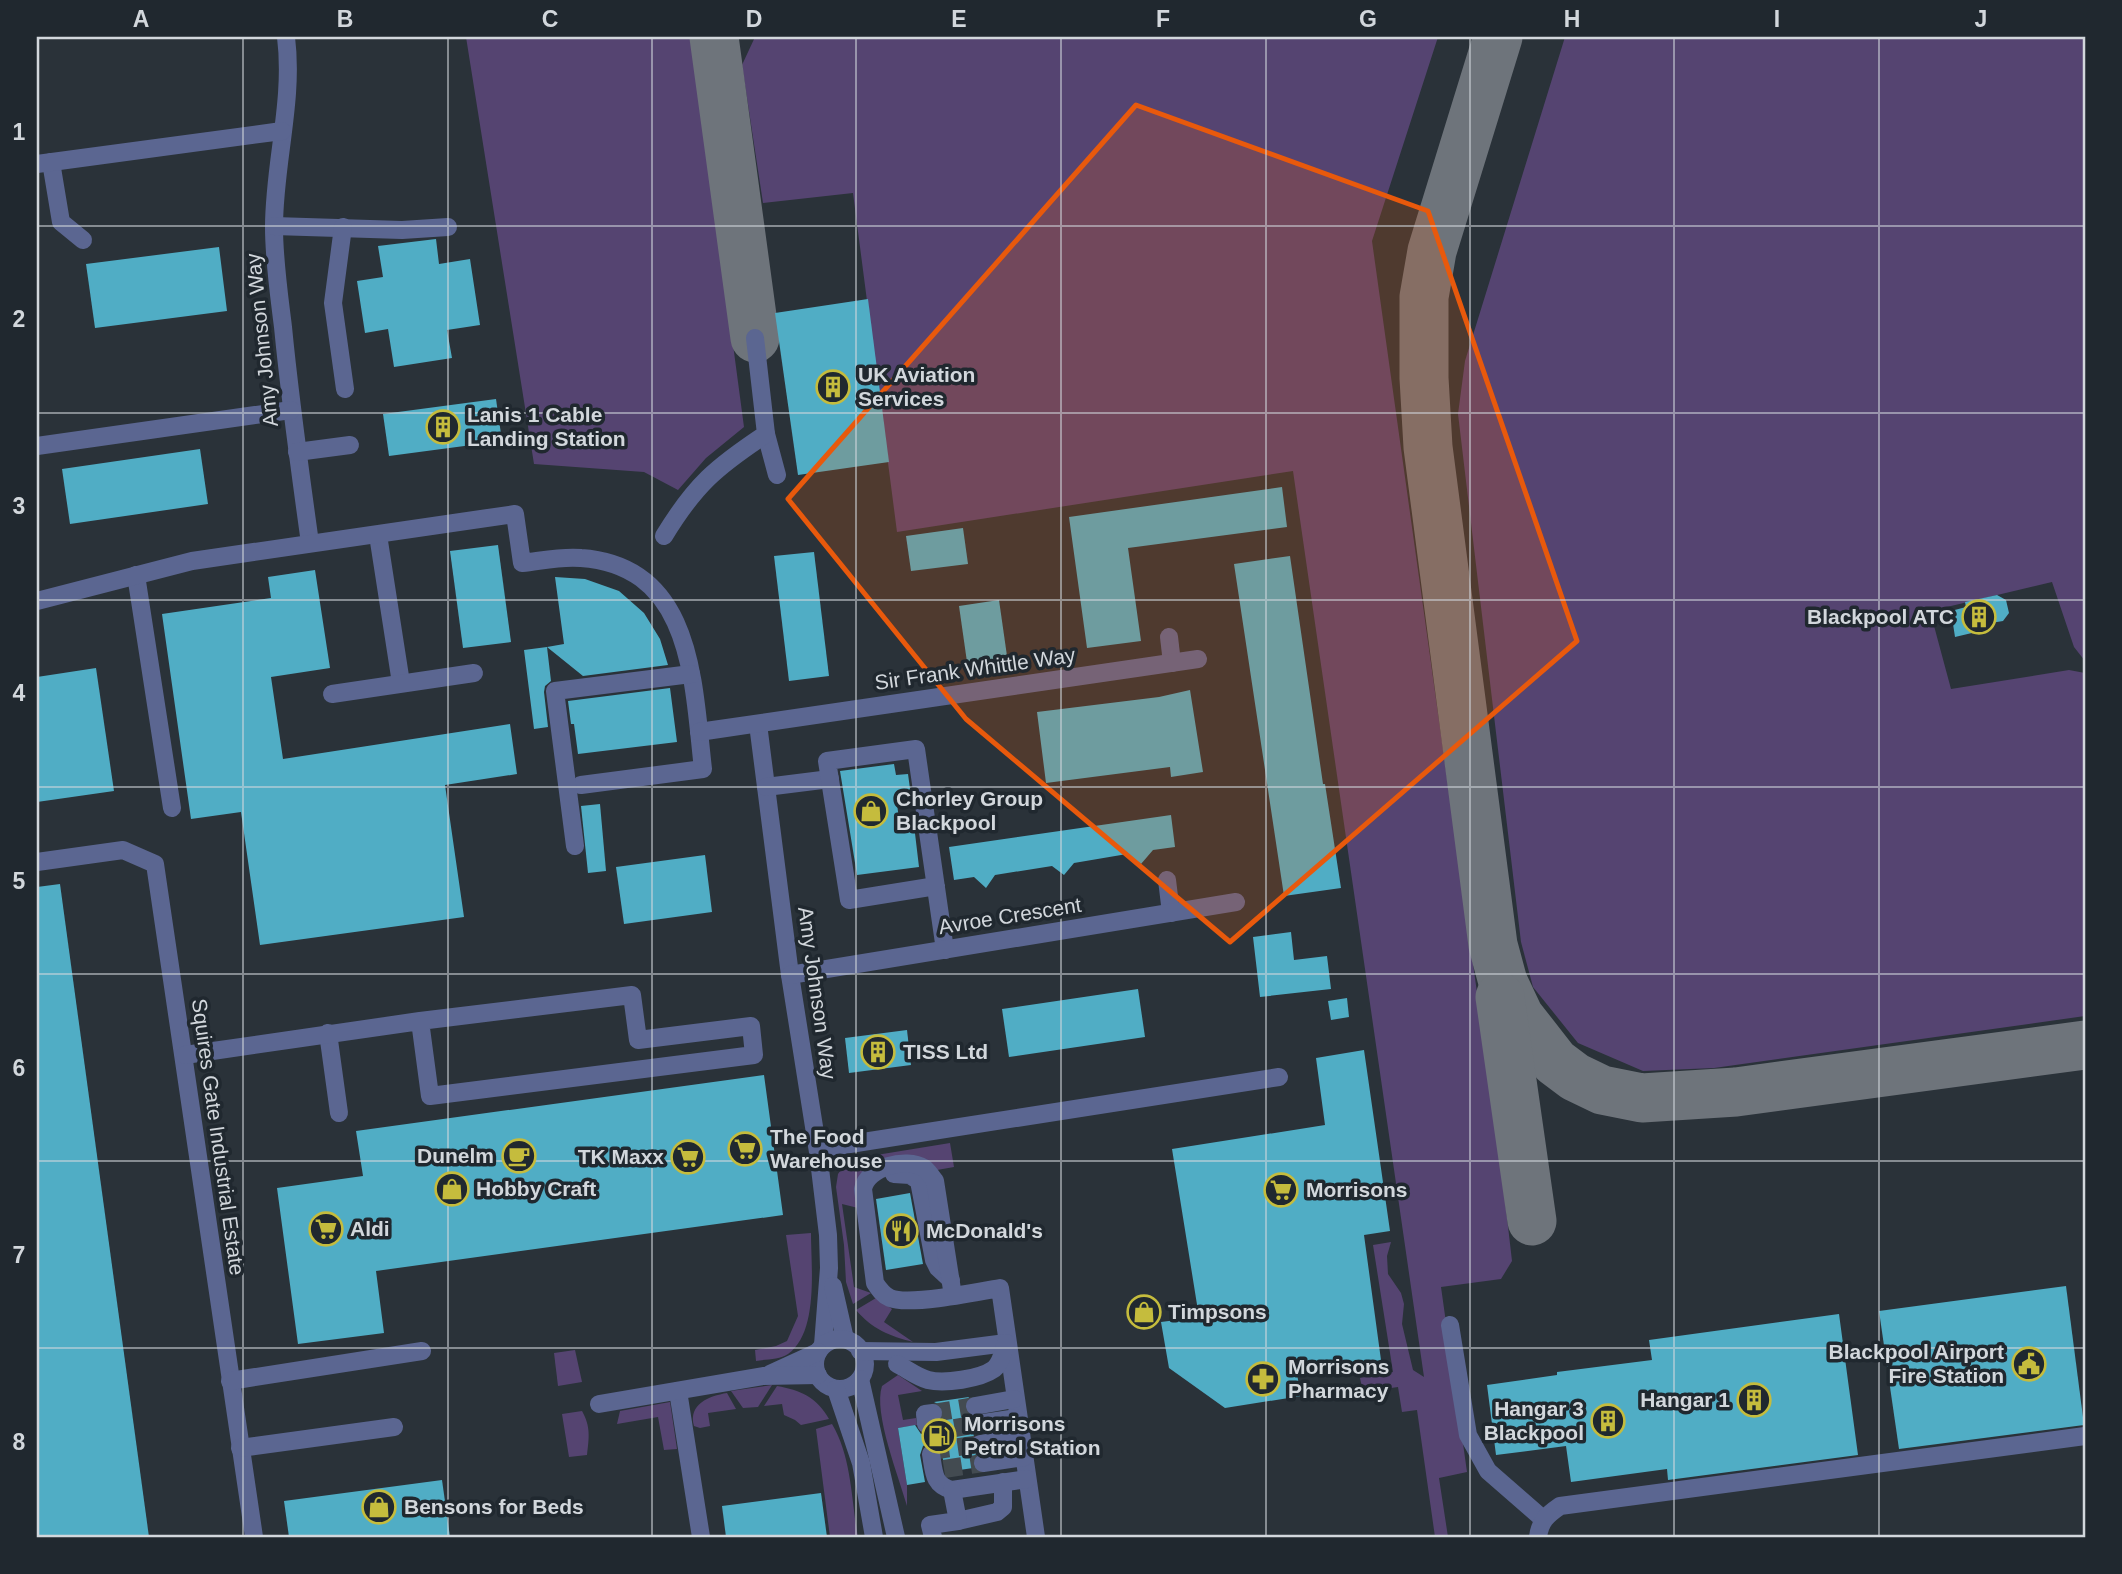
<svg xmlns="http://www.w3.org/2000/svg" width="2122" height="1574" viewBox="0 0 2122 1574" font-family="Helvetica,sans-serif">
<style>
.green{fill:#554471}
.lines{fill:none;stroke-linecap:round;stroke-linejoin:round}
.taxiway{stroke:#6e747b;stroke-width:49}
.building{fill:#50adc5}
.minor-tunnel{stroke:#434b51;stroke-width:18;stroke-dasharray:18 9;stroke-linecap:butt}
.minor{stroke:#5b6691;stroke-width:18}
.marked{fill:#e8590c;fill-opacity:0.2;stroke:#e8590c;stroke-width:5;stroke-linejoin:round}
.grid{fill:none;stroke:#d2d7dc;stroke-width:2;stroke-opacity:0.55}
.labels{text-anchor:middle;stroke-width:7;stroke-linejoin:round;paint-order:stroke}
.street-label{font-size:21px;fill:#d2d7dc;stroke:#20282f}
.poi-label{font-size:21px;font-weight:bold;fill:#d2d7dc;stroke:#20282f;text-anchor:start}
.neatline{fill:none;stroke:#d2d7dc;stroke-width:2.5}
.grid-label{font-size:23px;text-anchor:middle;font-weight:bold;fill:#d2d7dc}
</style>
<rect width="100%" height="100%" fill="#2a3239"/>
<g class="green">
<path d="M466 37H692L744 427 706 458 678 490 644 472 534 464Z"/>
<path d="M755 37H1438L1372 241 1500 1157 1512 1261 1501 1279 1441 1287 1467 1472 1439 1478 1448 1537H1435L1417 1410 1402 1412 1398 1387 1363 1392 1360 1378 1393 1372 1373 1245 1391 1242 1387 1256 1388 1274 1401 1293 1404 1304 1402 1324 1413 1370 1424 1377 1293 471 897 532 853 193 763 203 742 65Z"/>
<path d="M1565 37H2085V661L2074 647 2052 582 1930 611 1951 689 2069 670 2085 673V1016L1714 1068 1643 1071 1578 1043 1533 987 1521 942 1458 414 1465 361Z"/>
<path d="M950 1143 954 1167 937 1170 905 1158 873 1163 860 1175 858 1208 842 1204 854 1287 871 1293 853 1304 846 1282 844 1245 836 1187 838 1174 843 1167 858 1158Z"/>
<path d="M811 1233C811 1266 819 1332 788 1354 780 1360 766 1359 756 1361L755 1350 776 1346 787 1341 798 1316 786 1235Z"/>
<path d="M876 1298 892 1309 884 1322 913 1342C890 1336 872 1329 856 1310Z"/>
<path d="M575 1350 582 1382 558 1386 554 1353Z"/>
<path d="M898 1375 922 1391 898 1395 903 1420 916 1418 917 1425 898 1428 907 1485V1506C899 1477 873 1413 882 1386Z"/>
<path d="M772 1385 758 1407 743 1408 731 1391Z"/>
<path d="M777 1386C800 1390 817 1397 829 1419L801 1425 795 1420 784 1415 782 1404 764 1406Z"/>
<path d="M727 1393 736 1409 708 1413 710 1426 700 1428 694 1426C688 1404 709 1396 727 1393Z"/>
<path d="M670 1402 677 1449 664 1450 658 1417 617 1424 620 1411Z"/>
<path d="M582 1411C591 1427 589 1438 587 1455L569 1457 562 1414Z"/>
<path d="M832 1424C852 1458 851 1499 858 1537H830L816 1429Z"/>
</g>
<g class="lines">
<g class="taxiway">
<path d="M714 37 755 338"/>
<path d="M1498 37 1432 251 1424 297V378L1428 447 1493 945 1503 982 1519 1016 1555 1062 1575 1077 1602 1090 1642 1098 1736 1092 2085 1045"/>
<path d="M1500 997 1532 1221"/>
</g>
</g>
<g class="building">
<path d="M436 239 439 264 470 259 480 325 447 330 452 358 394 367 388 329 365 333 357 281 383 277 378 246Z"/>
<path d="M219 247 227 311 95 328 86 264Z"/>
<path d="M868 299 889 462 798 475 775 313Z"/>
<path d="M496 399 502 441 389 456 383 414Z"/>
<path d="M200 449 208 504 70 524 62 469Z"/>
<path d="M1282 487 1287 527 1128 548 1141 641 1087 648 1069 517Z"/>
<path d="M963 528 968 564 911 571 906 536Z"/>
<path d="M498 545 511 642 463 648 450 551Z"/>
<path d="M814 552 829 676 789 681 774 556Z"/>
<path d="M1290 556 1323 784H1325L1341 888 1284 896 1234 564Z"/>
<path d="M315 570 330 668 271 677 283 759 510 724 517 774 445 785 464 917 260 945 241 812 191 819 162 614 271 598 268 577Z"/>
<path d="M555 577 585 579 619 591 644 613 660 639 668 665 583 676 547 647 564 644Z"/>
<path d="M1997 595 2006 600 2009 613 2003 621 1991 623 1993 628 1955 637 1951 611 1966 607 1965 602Z"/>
<path d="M999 600 1008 663 968 669 959 606Z"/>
<path d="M547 647 551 681 545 686 544 692 548 727 534 729 524 650Z"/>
<path d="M96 668 114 791 37 802V677Z"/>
<path d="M670 688 677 742 578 754 574 724H571L568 701Z"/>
<path d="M1190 690 1203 772 1171 777 1170 767 1046 783 1037 712 1159 697Z"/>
<path d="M894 764 896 775 908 774 911 796 896 797 900 826 914 825 919 867 857 875 840 771Z"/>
<path d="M600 804 606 871 588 873 581 806Z"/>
<path d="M1171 815 1175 847 1153 850 1141 864 1127 854 1074 863 1064 875 1052 866 995 875 986 888 974 877 954 880 949 847Z"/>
<path d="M705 855 712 912 624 924 616 867Z"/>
<path d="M60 884 149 1537H37V887Z"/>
<path d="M1291 932 1294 960 1327 956 1331 989 1260 997 1253 937Z"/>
<path d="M1138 989 1145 1037 1009 1057 1002 1009Z"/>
<path d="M1347 998 1349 1017 1331 1020 1328 1001Z"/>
<path d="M907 1030 911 1065 849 1073 845 1038Z"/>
<path d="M1364 1050 1390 1231 1364 1235 1381 1360 1297 1374 1301 1396 1225 1408 1169 1368 1161 1322 1199 1317 1172 1149 1325 1125 1316 1058Z"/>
<path d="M764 1075 783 1215 376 1271 384 1333 298 1344 277 1188 363 1176 356 1131Z"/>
<path d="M910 1193 923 1264 886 1270 876 1199Z"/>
<path d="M2066 1286 2084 1425 1899 1449 1879 1311Z"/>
<path d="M1839 1314 1858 1455 1668 1480 1667 1469 1571 1482 1566 1446 1496 1455 1487 1385 1557 1375V1372L1652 1360 1649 1340Z"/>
<path d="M969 1397 964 1407 969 1416 966 1426 974 1435 969 1445 976 1454 972 1459 973 1468 946 1472 940 1447 936 1444 929 1443 923 1446 920 1455 925 1482 907 1485 898 1428 915 1425 921 1434H932L943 1418 944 1412 942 1406 934 1402Z"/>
<path d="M442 1480 450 1537H289L284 1501Z"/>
<path d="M821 1493 827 1537H726L722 1506Z"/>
</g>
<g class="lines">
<g class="minor-tunnel">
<path d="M933 1413 975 1406"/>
<path d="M928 1433 977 1424"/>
<path d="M931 1451 980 1444"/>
<path d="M944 1469 983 1463"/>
</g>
<g class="minor">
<path d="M286 37C294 101 274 163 274 227 274 261 279 294 283 327 290 400 300 471 310 543"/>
<path d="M51 162 61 222 83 240"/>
<path d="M37 164 282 131"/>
<path d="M274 226 402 230 448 227"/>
<path d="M343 227 333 303 345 389"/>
<path d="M766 434 777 475"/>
<path d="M37 446 291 410"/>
<path d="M297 452 350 445"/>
<path d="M378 535 401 683"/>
<path d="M664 536C695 485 716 467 766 434L755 338"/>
<path d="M136 575 172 808"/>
<path d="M37 601 192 561 515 514 522 563C541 561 561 556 581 558 694 566 693 684 703 769L581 785"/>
<path d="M1169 637 1172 663"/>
<path d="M332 694 474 673"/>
<path d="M758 724 790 975 818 1152 828 1235 829 1268 823 1345"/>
<path d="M699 732 1198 659"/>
<path d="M766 787 830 779"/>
<path d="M575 846 555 691 691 674"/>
<path d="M37 862 123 850 155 864 254 1537"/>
<path d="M1167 880 1171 913"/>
<path d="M936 886 849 900 827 761 916 749 945 950"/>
<path d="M790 975 1236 902"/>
<path d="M328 1033 339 1113"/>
<path d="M185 1055 420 1021 430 1096 754 1055 751 1026 638 1040 632 995 420 1021"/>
<path d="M818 1149 1279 1077"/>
<path d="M894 1174 910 1175 919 1181 934 1260 938 1268 951 1280"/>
<path d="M833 1286 845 1339"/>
<path d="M953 1296 935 1181C932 1177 928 1171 924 1168 906 1157 867 1167 863 1189L875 1283C879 1289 883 1295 890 1298 908 1306 978 1292 1000 1288L1036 1537"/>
<path d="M1450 1325 1468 1435 1488 1471 1543 1519"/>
<circle cx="840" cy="1364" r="25"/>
<path d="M860 1351 936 1352 1006 1343"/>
<path d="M897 1364C907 1369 917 1377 928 1380 944 1384 980 1379 994 1369 1001 1363 1003 1352 1006 1343"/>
<path d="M770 1374 818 1352"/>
<path d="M860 1379 896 1537"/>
<path d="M230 1381 422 1351"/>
<path d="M836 1389 861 1463 874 1537"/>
<path d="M678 1391 701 1537"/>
<path d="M599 1404 763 1376 818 1375"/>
<path d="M975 1406 1014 1399"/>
<path d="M926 1424 925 1414 933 1413"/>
<path d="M977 1424 1017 1418"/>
<path d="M980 1444 1021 1437"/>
<path d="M240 1448 394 1427"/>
<path d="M931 1454C934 1472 933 1485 952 1490L1027 1479"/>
<path d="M983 1463 1024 1457"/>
<path d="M958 1521 997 1512 1003 1507V1482"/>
<path d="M933 1537 930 1525 958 1521 952 1490"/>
<path d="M1538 1537C1540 1521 1547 1515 1560 1506L2085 1436"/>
</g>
</g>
<path class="marked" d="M1136 105 1428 211 1577 641 1230 942 966 719 788 499Z"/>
<path class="grid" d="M243 37V1537M448 37V1537M652 37V1537M856 37V1537M1061 37V1537M1266 37V1537M1470 37V1537M1674 37V1537M1879 37V1537M37 226H2085M37 413H2085M37 600H2085M37 787H2085M37 974H2085M37 1161H2085M37 1348H2085"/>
<defs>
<symbol id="building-ring" viewBox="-11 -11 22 22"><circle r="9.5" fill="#20282f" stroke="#c5bc3d" stroke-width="1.5"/><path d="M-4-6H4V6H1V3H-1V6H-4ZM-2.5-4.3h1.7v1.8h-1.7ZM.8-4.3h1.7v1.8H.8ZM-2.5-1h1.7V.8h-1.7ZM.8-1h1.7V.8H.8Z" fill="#c5bc3d"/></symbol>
<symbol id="shop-ring" viewBox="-11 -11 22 22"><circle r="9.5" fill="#20282f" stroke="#c5bc3d" stroke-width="1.5"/><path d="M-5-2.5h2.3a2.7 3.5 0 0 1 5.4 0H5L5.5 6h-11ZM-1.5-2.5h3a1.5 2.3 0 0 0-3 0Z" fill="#c5bc3d"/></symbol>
<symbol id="supermarket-ring" viewBox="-11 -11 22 22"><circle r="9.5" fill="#20282f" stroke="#c5bc3d" stroke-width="1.5"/><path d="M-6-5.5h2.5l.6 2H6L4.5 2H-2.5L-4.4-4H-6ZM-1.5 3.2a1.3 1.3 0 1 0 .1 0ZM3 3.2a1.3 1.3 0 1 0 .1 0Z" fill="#c5bc3d"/></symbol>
<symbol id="cafe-ring" viewBox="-11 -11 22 22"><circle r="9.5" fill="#20282f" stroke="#c5bc3d" stroke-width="1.5"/><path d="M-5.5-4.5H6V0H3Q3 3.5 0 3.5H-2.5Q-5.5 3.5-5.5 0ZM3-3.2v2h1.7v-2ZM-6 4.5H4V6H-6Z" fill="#c5bc3d"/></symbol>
<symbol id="restaurant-ring" viewBox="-11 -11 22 22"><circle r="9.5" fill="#20282f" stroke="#c5bc3d" stroke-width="1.5"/><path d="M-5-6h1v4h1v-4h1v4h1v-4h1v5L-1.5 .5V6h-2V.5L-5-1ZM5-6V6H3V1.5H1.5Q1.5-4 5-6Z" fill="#c5bc3d"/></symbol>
<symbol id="civic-ring" viewBox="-11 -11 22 22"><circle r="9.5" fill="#20282f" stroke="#c5bc3d" stroke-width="1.5"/><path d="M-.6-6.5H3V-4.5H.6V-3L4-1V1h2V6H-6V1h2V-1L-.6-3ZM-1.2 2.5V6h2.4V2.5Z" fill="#c5bc3d"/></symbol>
<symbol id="pharmacy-ring" viewBox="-11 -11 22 22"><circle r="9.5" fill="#20282f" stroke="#c5bc3d" stroke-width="1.5"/><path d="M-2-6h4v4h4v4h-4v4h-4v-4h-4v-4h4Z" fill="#c5bc3d"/></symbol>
<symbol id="fuel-ring" viewBox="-11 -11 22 22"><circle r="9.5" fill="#20282f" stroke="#c5bc3d" stroke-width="1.5"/><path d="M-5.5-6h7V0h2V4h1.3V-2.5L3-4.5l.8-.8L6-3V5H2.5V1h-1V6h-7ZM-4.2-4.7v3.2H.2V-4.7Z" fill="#c5bc3d"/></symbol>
</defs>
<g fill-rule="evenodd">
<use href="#building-ring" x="814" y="368" width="38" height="38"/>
<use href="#building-ring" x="424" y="408" width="38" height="38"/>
<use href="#building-ring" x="1960" y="598" width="38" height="38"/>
<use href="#shop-ring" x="852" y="792" width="38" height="38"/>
<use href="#building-ring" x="859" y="1033" width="38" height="38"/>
<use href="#supermarket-ring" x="726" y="1130" width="38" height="38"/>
<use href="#cafe-ring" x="500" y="1137" width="38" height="38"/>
<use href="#supermarket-ring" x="669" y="1138" width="38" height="38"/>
<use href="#shop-ring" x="433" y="1170" width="38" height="38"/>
<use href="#supermarket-ring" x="1262" y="1171" width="38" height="38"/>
<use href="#supermarket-ring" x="307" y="1210" width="38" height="38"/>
<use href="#restaurant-ring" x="882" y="1212" width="38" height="38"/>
<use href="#shop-ring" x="1125" y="1293" width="38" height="38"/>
<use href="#civic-ring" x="2010" y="1345" width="38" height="38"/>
<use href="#pharmacy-ring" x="1244" y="1360" width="38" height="38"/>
<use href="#building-ring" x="1735" y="1381" width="38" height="38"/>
<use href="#building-ring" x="1589" y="1402" width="38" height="38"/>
<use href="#fuel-ring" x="920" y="1417" width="38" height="38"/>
<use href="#shop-ring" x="360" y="1488" width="38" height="38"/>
</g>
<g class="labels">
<g class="street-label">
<text transform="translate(262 340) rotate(-96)" y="7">Amy Johnson Way</text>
<text transform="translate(975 669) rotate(-8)" y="7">Sir Frank Whittle Way</text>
<text transform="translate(1010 916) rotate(-9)" y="7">Avroe Crescent</text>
<text transform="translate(817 993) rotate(82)" y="7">Amy Johnson Way</text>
<text transform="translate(218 1137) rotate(82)" y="7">Squires Gate Industrial Estate</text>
</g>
<g class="poi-label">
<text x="858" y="382">UK Aviation<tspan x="858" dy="24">Services</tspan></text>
<text x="467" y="422">Lanis 1 Cable<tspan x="467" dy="24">Landing Station</tspan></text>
<text x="1954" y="624" text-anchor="end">Blackpool ATC</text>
<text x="896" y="806">Chorley Group<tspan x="896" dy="24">Blackpool</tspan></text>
<text x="903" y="1059">TISS Ltd</text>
<text x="770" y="1144">The Food<tspan x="770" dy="24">Warehouse</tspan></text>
<text x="494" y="1163" text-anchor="end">Dunelm</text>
<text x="664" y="1164" text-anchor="end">TK Maxx</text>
<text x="476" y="1196">Hobby Craft</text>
<text x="1306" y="1197">Morrisons</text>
<text x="350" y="1236">Aldi</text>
<text x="926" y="1238">McDonald's</text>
<text x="1168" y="1319">Timpsons</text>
<text x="2004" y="1359" text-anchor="end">Blackpool Airport<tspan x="2004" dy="24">Fire Station</tspan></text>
<text x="1288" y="1374">Morrisons<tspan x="1288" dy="24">Pharmacy</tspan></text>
<text x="1730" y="1407" text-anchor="end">Hangar 1</text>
<text x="1584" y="1416" text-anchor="end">Hangar 3<tspan x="1584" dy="24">Blackpool</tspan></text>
<text x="964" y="1431">Morrisons<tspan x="964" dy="24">Petrol Station</tspan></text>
<text x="404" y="1514">Bensons for Beds</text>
</g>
</g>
<rect width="2122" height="1574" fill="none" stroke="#20282f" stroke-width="77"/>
<rect x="38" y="38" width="2046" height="1498" class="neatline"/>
<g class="grid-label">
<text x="141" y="27">A</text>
<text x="345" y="27">B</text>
<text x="550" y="27">C</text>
<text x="754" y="27">D</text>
<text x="959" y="27">E</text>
<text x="1163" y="27">F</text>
<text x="1368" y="27">G</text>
<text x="1572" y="27">H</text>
<text x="1777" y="27">I</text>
<text x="1981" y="27">J</text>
<text x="19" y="140">1</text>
<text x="19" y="327">2</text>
<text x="19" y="514">3</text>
<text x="19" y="701">4</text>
<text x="19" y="889">5</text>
<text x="19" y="1076">6</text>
<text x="19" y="1263">7</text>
<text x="19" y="1450">8</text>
</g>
</svg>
